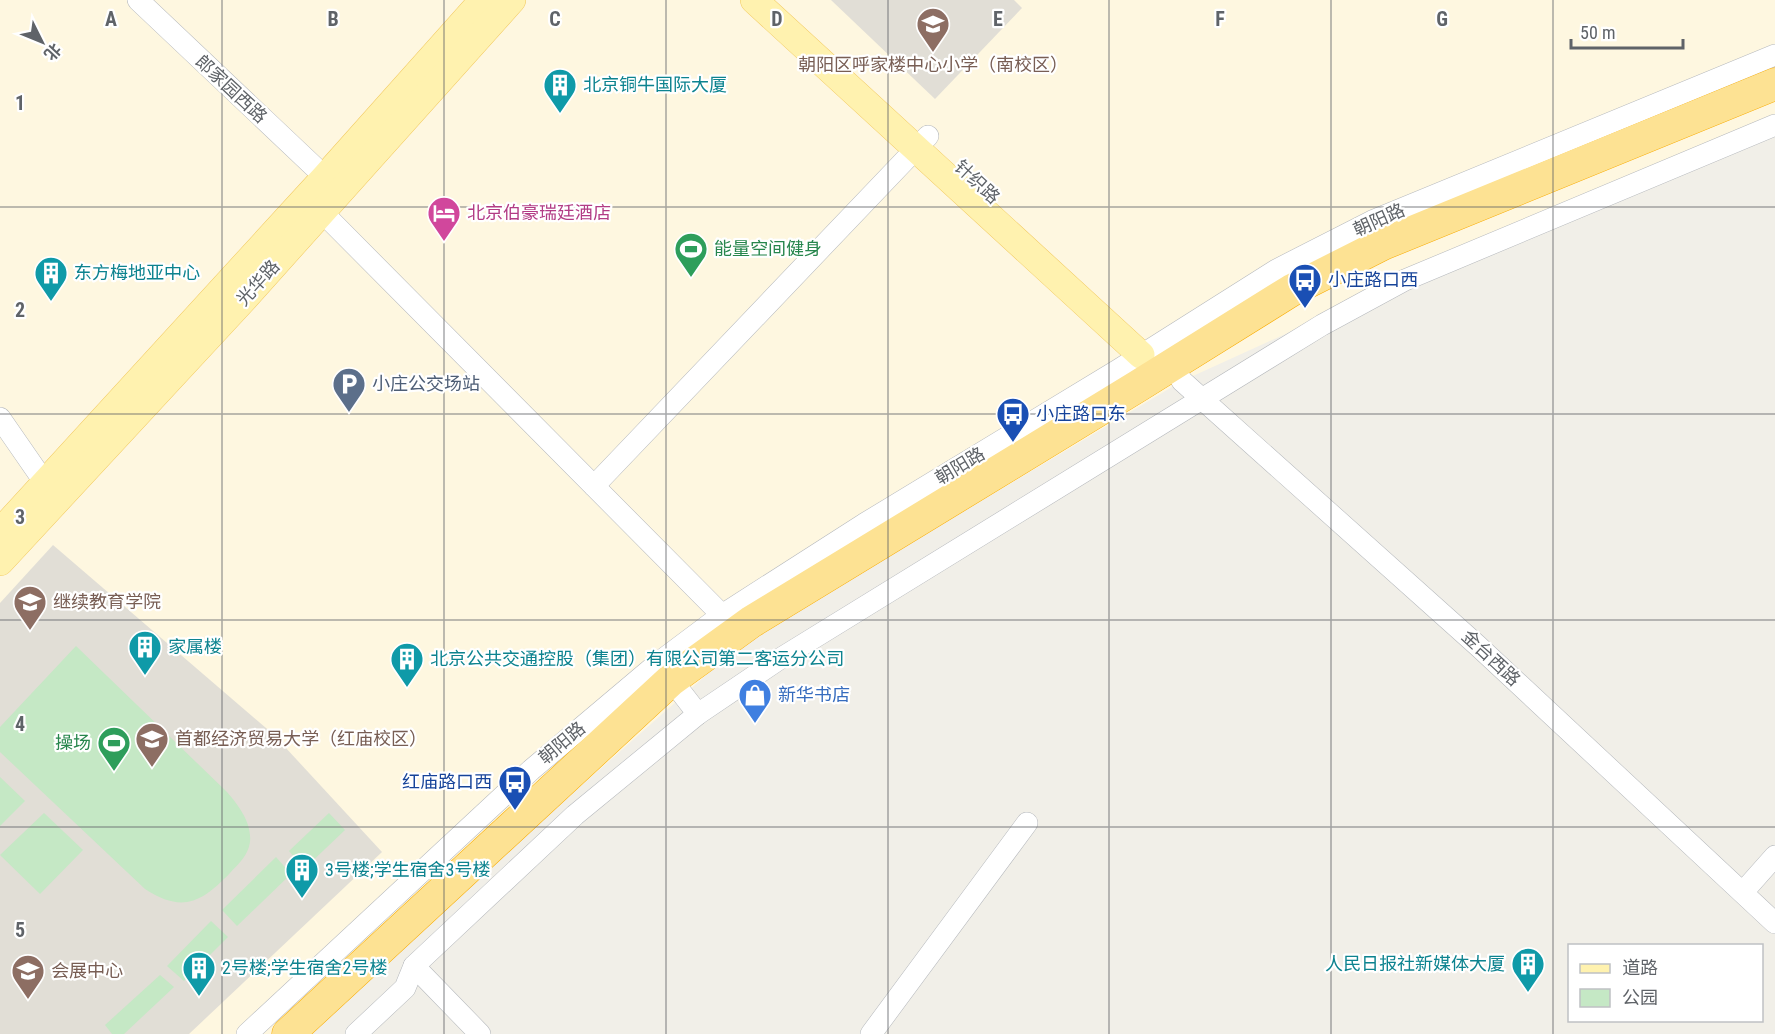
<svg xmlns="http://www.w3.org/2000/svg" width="1775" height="1034" viewBox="0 0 1775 1034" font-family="'Roboto Condensed','Noto Sans SC',sans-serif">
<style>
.commercial{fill:#fef7e0}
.education{fill:#e1ded6}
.green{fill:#c5e8c5}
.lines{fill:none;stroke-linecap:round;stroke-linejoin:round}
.minor-casing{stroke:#b5b8bc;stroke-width:22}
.major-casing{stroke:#f2c960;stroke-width:28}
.highway-casing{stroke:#f9ab00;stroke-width:33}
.minor{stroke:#fff;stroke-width:21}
.major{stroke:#fff2af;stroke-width:27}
.highway{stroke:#fde293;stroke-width:32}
.grid{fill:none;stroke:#5f6368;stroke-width:1.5;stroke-opacity:0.55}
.labels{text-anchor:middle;stroke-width:4.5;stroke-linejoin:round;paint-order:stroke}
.education-label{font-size:18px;fill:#785e54;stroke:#fff;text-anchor:start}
.culture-label{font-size:18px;fill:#0d838f;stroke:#fff;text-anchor:start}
.street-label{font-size:18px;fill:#5f6368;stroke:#fff}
.hotel-label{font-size:18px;fill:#b23c85;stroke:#fff;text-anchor:start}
.leisure-label{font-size:18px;fill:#27864d;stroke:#fff;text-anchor:start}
.transit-label{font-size:18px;fill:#164399;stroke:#fff;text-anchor:start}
.service-label{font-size:18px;fill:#4e5e75;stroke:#fff;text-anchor:start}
.shop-label{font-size:18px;fill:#366cbe;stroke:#fff;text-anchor:start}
.grid-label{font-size:20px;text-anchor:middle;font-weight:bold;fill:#5f6368;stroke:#fff;stroke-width:4.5;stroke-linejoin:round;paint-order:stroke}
</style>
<rect width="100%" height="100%" fill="#f1efe8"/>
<path class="commercial" d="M0 0H1775V118L1351 304 1182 381 739 646 301 1034H0Z"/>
<g class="education">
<path d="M831 0H1014L1022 8 935 99Z"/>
<path d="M53 545 273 734 382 852 189 1034H0V603Z"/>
</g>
<g class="green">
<path d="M76 646 227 792C239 806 252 823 250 842 248 856 239 863 230 873 201 903 182 913 145 889L0 752V727Z"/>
<path d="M0 777 25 801 0 826Z"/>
<path d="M44 813 83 850 40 894 0 855Z"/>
<path d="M329 813 345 830 304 869 289 851Z"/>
<path d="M276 857 291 874 237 926 222 910Z"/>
<path d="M211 921 228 937 184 981 167 966Z"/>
<path d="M160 975 174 987 124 1034H112L105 1025Z"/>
</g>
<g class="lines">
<defs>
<g id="minor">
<path d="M138 0 325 177"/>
<path d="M322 212 722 615"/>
<path d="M1162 355 1172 364 1182 381 1202 399 1478 646 1775 923"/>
<path d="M0 418 45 483 54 494"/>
<path d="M594 486 928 136"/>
<path d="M663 669 698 714"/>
<path d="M1743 892 1775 856"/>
<path d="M414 966 480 1034"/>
<path d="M247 1034 531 770 658 663 722 615 864 524 1118 370 1276 270 1372 221 1775 55"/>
<path d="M356 1034 405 988 414 966 575 815 698 714 778 660 1322 325 1405 280 1775 125"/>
<path d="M871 1034 1027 823"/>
</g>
<g id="major">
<path d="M754 0 1141 355"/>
<path d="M0 532 325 177 483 0"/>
<path d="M0 562 243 300 512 0"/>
</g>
<path id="highway" d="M288 1034 671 680 751 622 1138 386 1292 290 1383 244 1775 84"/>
</defs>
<use href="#minor" class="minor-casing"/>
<use href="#major" class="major-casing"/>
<use href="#highway" class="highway-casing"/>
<use href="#minor" class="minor"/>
<use href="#major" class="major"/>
<use href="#highway" class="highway"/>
</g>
<path class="grid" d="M222 0V1034M444 0V1034M666 0V1034M888 0V1034M1109 0V1034M1331 0V1034M1553 0V1034M0 207H1775M0 414H1775M0 620H1775M0 827H1775"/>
<defs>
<symbol id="school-pin" viewBox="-11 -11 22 30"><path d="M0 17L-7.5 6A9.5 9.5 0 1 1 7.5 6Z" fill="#8d6e63" stroke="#fff"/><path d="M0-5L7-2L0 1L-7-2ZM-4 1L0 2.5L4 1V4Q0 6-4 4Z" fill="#fff"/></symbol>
<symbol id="building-pin" viewBox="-11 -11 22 30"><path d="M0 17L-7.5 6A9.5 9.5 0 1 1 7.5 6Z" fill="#0f9aa8" stroke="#fff"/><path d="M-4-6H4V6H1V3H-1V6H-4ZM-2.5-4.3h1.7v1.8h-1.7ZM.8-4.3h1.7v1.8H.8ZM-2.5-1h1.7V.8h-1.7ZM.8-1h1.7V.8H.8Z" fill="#fff"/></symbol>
<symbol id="hotel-pin" viewBox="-11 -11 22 30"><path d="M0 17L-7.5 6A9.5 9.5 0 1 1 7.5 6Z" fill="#d1479c" stroke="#fff"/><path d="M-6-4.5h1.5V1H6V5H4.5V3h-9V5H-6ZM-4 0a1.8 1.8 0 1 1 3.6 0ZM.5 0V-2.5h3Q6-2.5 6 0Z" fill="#fff"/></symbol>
<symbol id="stadium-pin" viewBox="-11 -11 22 30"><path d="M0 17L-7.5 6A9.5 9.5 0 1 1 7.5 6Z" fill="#2e9e5b" stroke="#fff"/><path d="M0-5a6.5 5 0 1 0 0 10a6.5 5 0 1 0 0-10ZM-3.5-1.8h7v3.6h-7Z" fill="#fff"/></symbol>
<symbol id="bus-pin" viewBox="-11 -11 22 30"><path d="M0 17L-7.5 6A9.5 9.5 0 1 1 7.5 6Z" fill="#1a4fb4" stroke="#fff"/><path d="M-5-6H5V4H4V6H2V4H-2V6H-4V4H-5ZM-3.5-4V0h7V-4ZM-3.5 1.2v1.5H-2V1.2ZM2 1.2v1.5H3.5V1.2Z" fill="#fff"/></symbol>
<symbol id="parking-pin" viewBox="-11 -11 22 30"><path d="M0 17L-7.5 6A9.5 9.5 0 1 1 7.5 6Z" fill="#5c6f8a" stroke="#fff"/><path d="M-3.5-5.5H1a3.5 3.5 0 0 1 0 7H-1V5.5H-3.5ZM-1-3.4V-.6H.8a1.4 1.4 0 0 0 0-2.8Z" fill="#fff"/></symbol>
<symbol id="university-pin" viewBox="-11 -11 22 30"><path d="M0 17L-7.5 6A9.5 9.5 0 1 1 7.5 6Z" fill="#8d6e63" stroke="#fff"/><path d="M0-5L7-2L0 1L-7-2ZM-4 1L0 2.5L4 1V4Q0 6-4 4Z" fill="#fff"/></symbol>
<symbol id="shop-pin" viewBox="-11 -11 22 30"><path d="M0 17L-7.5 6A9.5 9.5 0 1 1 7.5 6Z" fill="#3f7fe0" stroke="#fff"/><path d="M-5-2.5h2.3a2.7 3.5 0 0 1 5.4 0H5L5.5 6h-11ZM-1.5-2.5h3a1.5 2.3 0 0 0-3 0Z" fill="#fff"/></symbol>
</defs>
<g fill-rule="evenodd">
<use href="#school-pin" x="914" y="5" width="38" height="52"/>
<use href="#building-pin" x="541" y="66" width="38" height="52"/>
<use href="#hotel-pin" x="425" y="194" width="38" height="52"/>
<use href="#stadium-pin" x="672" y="230" width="38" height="52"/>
<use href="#building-pin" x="32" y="254" width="38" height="52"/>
<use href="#bus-pin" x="1286" y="261" width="38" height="52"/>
<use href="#parking-pin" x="330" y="365" width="38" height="52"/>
<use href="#bus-pin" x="994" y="395" width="38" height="52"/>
<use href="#university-pin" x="11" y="583" width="38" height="52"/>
<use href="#building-pin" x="126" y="628" width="38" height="52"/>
<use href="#building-pin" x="388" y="640" width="38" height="52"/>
<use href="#shop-pin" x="736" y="676" width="38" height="52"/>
<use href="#university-pin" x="133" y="720" width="38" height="52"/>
<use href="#stadium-pin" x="95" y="724" width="38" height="52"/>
<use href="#bus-pin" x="496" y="763" width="38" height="52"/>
<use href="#building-pin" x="283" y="851" width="38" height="52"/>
<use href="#building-pin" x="1509" y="945" width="38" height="52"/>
<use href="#building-pin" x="180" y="949" width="38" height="52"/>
<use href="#university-pin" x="9" y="952" width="38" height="52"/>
</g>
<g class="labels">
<g class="education-label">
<text x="933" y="71" text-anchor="middle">朝阳区呼家楼中心小学（南校区）</text>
<text x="53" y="608">继续教育学院</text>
<text x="175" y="745">首都经济贸易大学（红庙校区）</text>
<text x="51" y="977">会展中心</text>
</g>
<g class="culture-label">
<text x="583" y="91">北京铜牛国际大厦</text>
<text x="74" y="279">东方梅地亚中心</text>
<text x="168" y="653">家属楼</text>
<text x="430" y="665">北京公共交通控股（集团）有限公司第二客运分公司</text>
<text x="325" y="876">3号楼;学生宿舍3号楼</text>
<text x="1505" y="970" text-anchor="end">人民日报社新媒体大厦</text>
<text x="222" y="974">2号楼;学生宿舍2号楼</text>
</g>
<g class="street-label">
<text transform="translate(231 89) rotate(43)" y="6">郎家园西路</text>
<text transform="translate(977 182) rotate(43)" y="6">针织路</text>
<text transform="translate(1379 220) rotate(-24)" y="6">朝阳路</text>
<text transform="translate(258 283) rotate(-48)" y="6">光华路</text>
<text transform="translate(960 466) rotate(-31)" y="6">朝阳路</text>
<text transform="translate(1491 658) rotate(43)" y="6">金台西路</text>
<text transform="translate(562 743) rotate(-40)" y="6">朝阳路</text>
</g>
<g class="hotel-label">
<text x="467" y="219">北京伯豪瑞廷酒店</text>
</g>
<g class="leisure-label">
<text x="714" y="255">能量空间健身</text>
<text x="91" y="749" text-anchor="end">操场</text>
</g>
<g class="transit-label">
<text x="1328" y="286">小庄路口西</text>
<text x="1036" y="420">小庄路口东</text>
<text x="492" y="788" text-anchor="end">红庙路口西</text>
</g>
<g class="service-label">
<text x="372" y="390">小庄公交场站</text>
</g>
<g class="shop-label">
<text x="778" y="701">新华书店</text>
</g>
</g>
<g class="grid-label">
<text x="111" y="26">A</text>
<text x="333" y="26">B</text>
<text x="555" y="26">C</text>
<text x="777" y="26">D</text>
<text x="998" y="26">E</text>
<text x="1220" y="26">F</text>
<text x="1442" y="26">G</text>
<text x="20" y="110">1</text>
<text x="20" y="317">2</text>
<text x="20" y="524">3</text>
<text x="20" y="731">4</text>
<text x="20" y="937">5</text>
</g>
<rect x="1568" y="944" width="195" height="78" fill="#ffffff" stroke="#bfc1c3" stroke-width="1.5"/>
<rect x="1580" y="964" width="30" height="9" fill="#fff2af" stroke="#bfc1c3" stroke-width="1.5"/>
<text x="1622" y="974" font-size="18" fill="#5f6368">道路</text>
<rect x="1580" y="989" width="30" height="18" fill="#c5e8c5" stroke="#bfc1c3" stroke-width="1.5"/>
<text x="1622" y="1004" font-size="18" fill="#5f6368">公园</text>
<g transform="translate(42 42) rotate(133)" stroke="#ffffff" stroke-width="4.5" paint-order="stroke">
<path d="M0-4.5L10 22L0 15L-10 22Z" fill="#5f6368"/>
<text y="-9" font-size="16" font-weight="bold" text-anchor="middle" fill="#5f6368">北</text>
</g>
<path d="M1571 39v9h112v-9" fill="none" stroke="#5f6368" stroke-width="3"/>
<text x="1580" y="39" font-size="18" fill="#5f6368" stroke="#ffffff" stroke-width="4.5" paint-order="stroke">50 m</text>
</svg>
